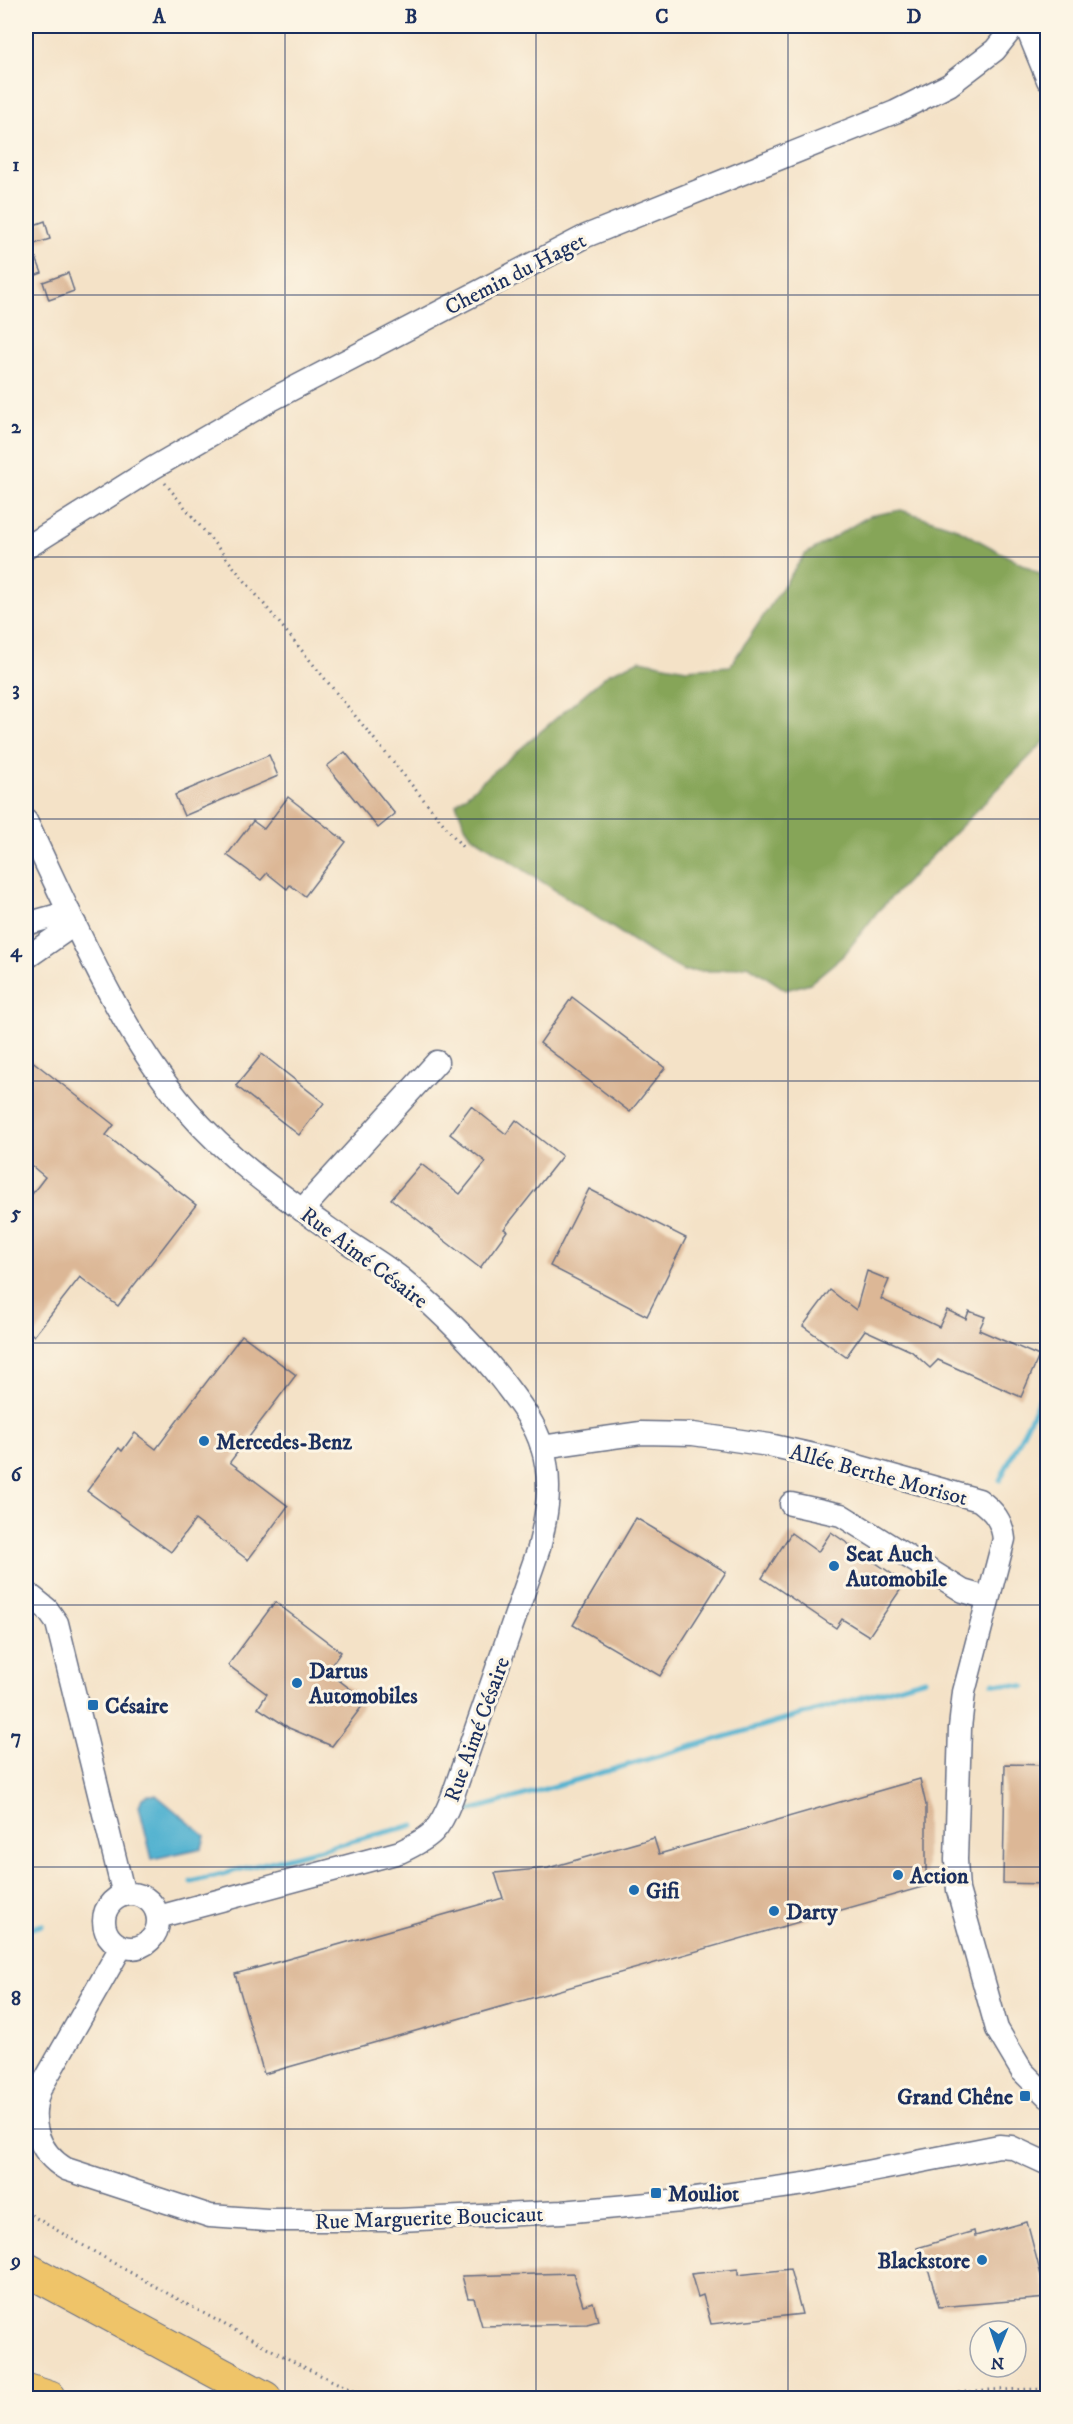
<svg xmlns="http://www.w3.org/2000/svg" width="1073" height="2424" viewBox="0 0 1073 2424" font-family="'IM FELL DW Pica',serif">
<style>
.forest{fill:#86a559;stroke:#506a5c;stroke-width:1.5}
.water{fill:#52b2d0;stroke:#367097;stroke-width:1.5}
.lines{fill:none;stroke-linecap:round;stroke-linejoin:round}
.stream{stroke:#52b2d0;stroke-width:5}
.building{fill:#dcb796}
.minor-casing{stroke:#676e83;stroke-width:25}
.highway-casing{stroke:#676e83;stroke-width:35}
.path{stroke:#676e83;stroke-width:3;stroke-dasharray:1.5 4.5;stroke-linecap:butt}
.minor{stroke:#fff;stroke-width:22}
.highway{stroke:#efc469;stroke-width:33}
.grid{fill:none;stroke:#1b2f5e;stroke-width:1.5;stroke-opacity:0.55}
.poi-dot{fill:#1f6fb2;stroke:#fcf5e5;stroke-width:2}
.labels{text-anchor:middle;stroke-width:6;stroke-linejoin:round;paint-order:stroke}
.street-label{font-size:22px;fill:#1b2f5e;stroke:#fcf5e5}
.poi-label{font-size:22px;font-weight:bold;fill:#1b2f5e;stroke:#fcf5e5;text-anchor:start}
.neatline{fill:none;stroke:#1b2f5e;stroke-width:2}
.grid-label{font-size:20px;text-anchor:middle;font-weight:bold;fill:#1b2f5e}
</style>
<rect width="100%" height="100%" fill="#fcf5e5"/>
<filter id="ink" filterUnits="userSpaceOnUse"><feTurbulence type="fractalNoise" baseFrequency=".0167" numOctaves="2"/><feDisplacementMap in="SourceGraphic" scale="12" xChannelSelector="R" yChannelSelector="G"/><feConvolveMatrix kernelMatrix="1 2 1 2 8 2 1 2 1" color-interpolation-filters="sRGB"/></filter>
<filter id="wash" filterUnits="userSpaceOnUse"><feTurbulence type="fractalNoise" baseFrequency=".008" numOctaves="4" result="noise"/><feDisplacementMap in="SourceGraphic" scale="24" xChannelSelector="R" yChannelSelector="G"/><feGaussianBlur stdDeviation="1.35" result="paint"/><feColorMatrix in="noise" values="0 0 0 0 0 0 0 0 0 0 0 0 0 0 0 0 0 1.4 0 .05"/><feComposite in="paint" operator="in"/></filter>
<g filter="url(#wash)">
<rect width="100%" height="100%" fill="#f4e2c7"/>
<path class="forest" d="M901 510 954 527 1047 578V739L878 911 844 955 810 983 786 990 748 965 718 971H684L656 956 472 836 465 826 456 804 608 674 640 660 686 669 730 666 804 555 869 516Z"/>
<path class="water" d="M147 1795H156L205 1836 202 1848 152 1859 139 1806 142 1798Z"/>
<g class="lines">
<g class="stream">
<path d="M1000 1480 1048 1382"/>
<path d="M993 1683 1024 1686"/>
<path d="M469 1811 925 1679"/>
<path d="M191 1882 414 1825"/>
<path d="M26 1930 42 1925"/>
</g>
</g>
<g id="blocks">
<g class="building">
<path d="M45 221 50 239 31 245 42 273 26 279V228Z"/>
<path d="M68 273 74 291 49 300 43 282Z"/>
<path d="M345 752 395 814 378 828 327 766Z"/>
<path d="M269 755 278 776 184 816 175 795Z"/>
<path d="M288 797 346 842 305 896 290 885 287 889 267 873 261 880 227 855 253 821 264 829Z"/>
<path d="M572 997 665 1068 630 1112 540 1043Z"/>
<path d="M262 1054 324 1103 299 1135 236 1086Z"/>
<path d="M26 1056 114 1125 106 1135 196 1205 118 1306 80 1277 34 1336 26 1329V1202L45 1177 26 1161Z"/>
<path d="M471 1106 506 1134 516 1120 562 1156 504 1229 507 1231 480 1268 391 1199 421 1164 460 1194 486 1162 450 1134Z"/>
<path d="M589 1189 686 1238 647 1316 550 1266Z"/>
<path d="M867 1271 889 1280 881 1299 939 1327 947 1310 966 1319 969 1311 985 1317 979 1330 1039 1356 1021 1397 938 1360 930 1368 911 1351 865 1330 846 1357 803 1326 830 1290 856 1310Z"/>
<path d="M242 1335 296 1375 230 1462 288 1506 248 1560 195 1520 171 1552 87 1491 119 1448 122 1451 135 1433 156 1449Z"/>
<path d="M636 1518 726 1572 660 1676 573 1625Z"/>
<path d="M831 1532 905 1583 869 1636 842 1619 836 1628 762 1578 791 1533 818 1552Z"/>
<path d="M275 1602 341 1652 327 1671 366 1701 332 1746 289 1728 258 1708 267 1694 228 1665Z"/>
<path d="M1005 1764 1047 1765V1884L1003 1883Z"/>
<path d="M920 1779 926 1805V1886L264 2074 235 1974 503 1898 495 1873 548 1868 654 1838 659 1854Z"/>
<path d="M1027 2222 1047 2298 939 2307 928 2268 923 2269 917 2248 974 2231 975 2236Z"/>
<path d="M738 2269V2275L790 2269 802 2314 711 2324 703 2295 698 2297 691 2274Z"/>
<path d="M573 2273 583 2305 593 2302 598 2321 587 2324 482 2326 474 2298H468L462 2276Z"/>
</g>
</g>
</g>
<g filter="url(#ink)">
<use href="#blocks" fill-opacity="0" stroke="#676e83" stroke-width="1.5"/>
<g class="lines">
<defs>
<g id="minor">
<path d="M1026 26 1048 80"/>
<path d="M26 548 153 468 269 401 586 236 895 112 949 85 995 50 1014 26"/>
<path d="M26 821C71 915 119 1031 187 1110 233 1164 291 1202 349 1243 367 1255 386 1266 403 1280 440 1311 475 1345 504 1383 519 1403 535 1423 542 1447 553 1481 547 1515 539 1548L452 1798C439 1831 432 1837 400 1852L158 1917"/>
<path d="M26 924 69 912"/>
<path d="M26 958 75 924"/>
<path d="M302 1210 437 1062"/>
<path d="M542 1447 641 1433 693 1434 769 1445 836 1460 979 1500C994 1511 1002 1521 1004 1539L964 1692 960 1728 956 1860 958 1890 997 2029 1022 2071 1048 2097"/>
<path d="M791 1504 841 1515 963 1591 987 1598"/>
<path d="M26 1592 47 1609 57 1623 124 1895"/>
<circle cx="131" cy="1921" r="27"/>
<path d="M121 1947 40 2089C28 2120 37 2152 66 2169L210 2216 267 2220H399L562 2212 681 2201 805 2184 999 2146 1011 2147 1048 2164"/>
</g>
<g id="highway">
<path d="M26 2269 265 2398"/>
<path d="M26 2390 50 2398"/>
</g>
</defs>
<use href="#minor" class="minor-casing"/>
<use href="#highway" class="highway-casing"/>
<g class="path">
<path d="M165 483 464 849"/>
<path d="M26 2212C97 2254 169 2295 242 2334 286 2357 328 2382 375 2398"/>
<path d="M911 2398 985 2390 1048 2389"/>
</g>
<use href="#minor" class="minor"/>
<use href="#highway" class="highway"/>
</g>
</g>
<path class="grid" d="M285 26V2398M536 26V2398M788 26V2398M26 295H1048M26 557H1048M26 819H1048M26 1081H1048M26 1343H1048M26 1605H1048M26 1867H1048M26 2129H1048"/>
<g class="poi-dot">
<circle cx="204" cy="1441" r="6"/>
<circle cx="834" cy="1566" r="6"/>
<circle cx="297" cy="1683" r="6"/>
<rect x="87" y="1699" width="12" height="12" rx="3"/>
<circle cx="898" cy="1875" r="6"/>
<circle cx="634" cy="1890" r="6"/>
<circle cx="774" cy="1911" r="6"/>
<rect x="1019" y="2090" width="12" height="12" rx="3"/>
<rect x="650" y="2187" width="12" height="12" rx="3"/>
<circle cx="982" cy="2260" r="6"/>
</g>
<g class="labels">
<g class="street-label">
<text transform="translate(515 273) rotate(-27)" y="8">Chemin du Haget</text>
<text transform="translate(365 1257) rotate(37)" y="8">Rue Aimé Césaire</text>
<text transform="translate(879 1474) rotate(15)" y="8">Allée Berthe Morisot</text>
<text transform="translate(476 1729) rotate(-70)" y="8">Rue Aimé Césaire</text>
<text transform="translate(429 2217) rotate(-2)" y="8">Rue Marguerite Boucicaut</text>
</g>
<g class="poi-label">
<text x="216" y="1449">Mercedes-Benz</text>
<text x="846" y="1561">Seat Auch<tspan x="846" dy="25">Automobile</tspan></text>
<text x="309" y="1678">Dartus<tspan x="309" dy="25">Automobiles</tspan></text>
<text x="105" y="1713">Césaire</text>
<text x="910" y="1883">Action</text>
<text x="646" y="1898">Gifi</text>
<text x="786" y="1919">Darty</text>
<text x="1013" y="2104" text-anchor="end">Grand Chêne</text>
<text x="668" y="2201">Mouliot</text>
<text x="970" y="2268" text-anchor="end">Blackstore</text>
</g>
</g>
<rect width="1073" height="2424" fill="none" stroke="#fcf5e5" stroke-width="66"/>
<g transform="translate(998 2349) rotate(182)"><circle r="28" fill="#fcf5e5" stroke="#a2a6af" stroke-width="1.5"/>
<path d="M0-4.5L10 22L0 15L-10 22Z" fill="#1f6fb2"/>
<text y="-9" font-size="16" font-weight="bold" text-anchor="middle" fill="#1b2f5e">N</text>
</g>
<rect x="33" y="33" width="1007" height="2358" class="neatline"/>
<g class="grid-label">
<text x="159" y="23">A</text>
<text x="411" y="23">B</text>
<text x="662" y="23">C</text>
<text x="914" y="23">D</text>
<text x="16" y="171">1</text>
<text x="16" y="433">2</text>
<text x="16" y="695">3</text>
<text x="16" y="957">4</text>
<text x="16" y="1219">5</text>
<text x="16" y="1481">6</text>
<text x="16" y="1743">7</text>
<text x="16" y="2005">8</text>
<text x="16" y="2267">9</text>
</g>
</svg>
